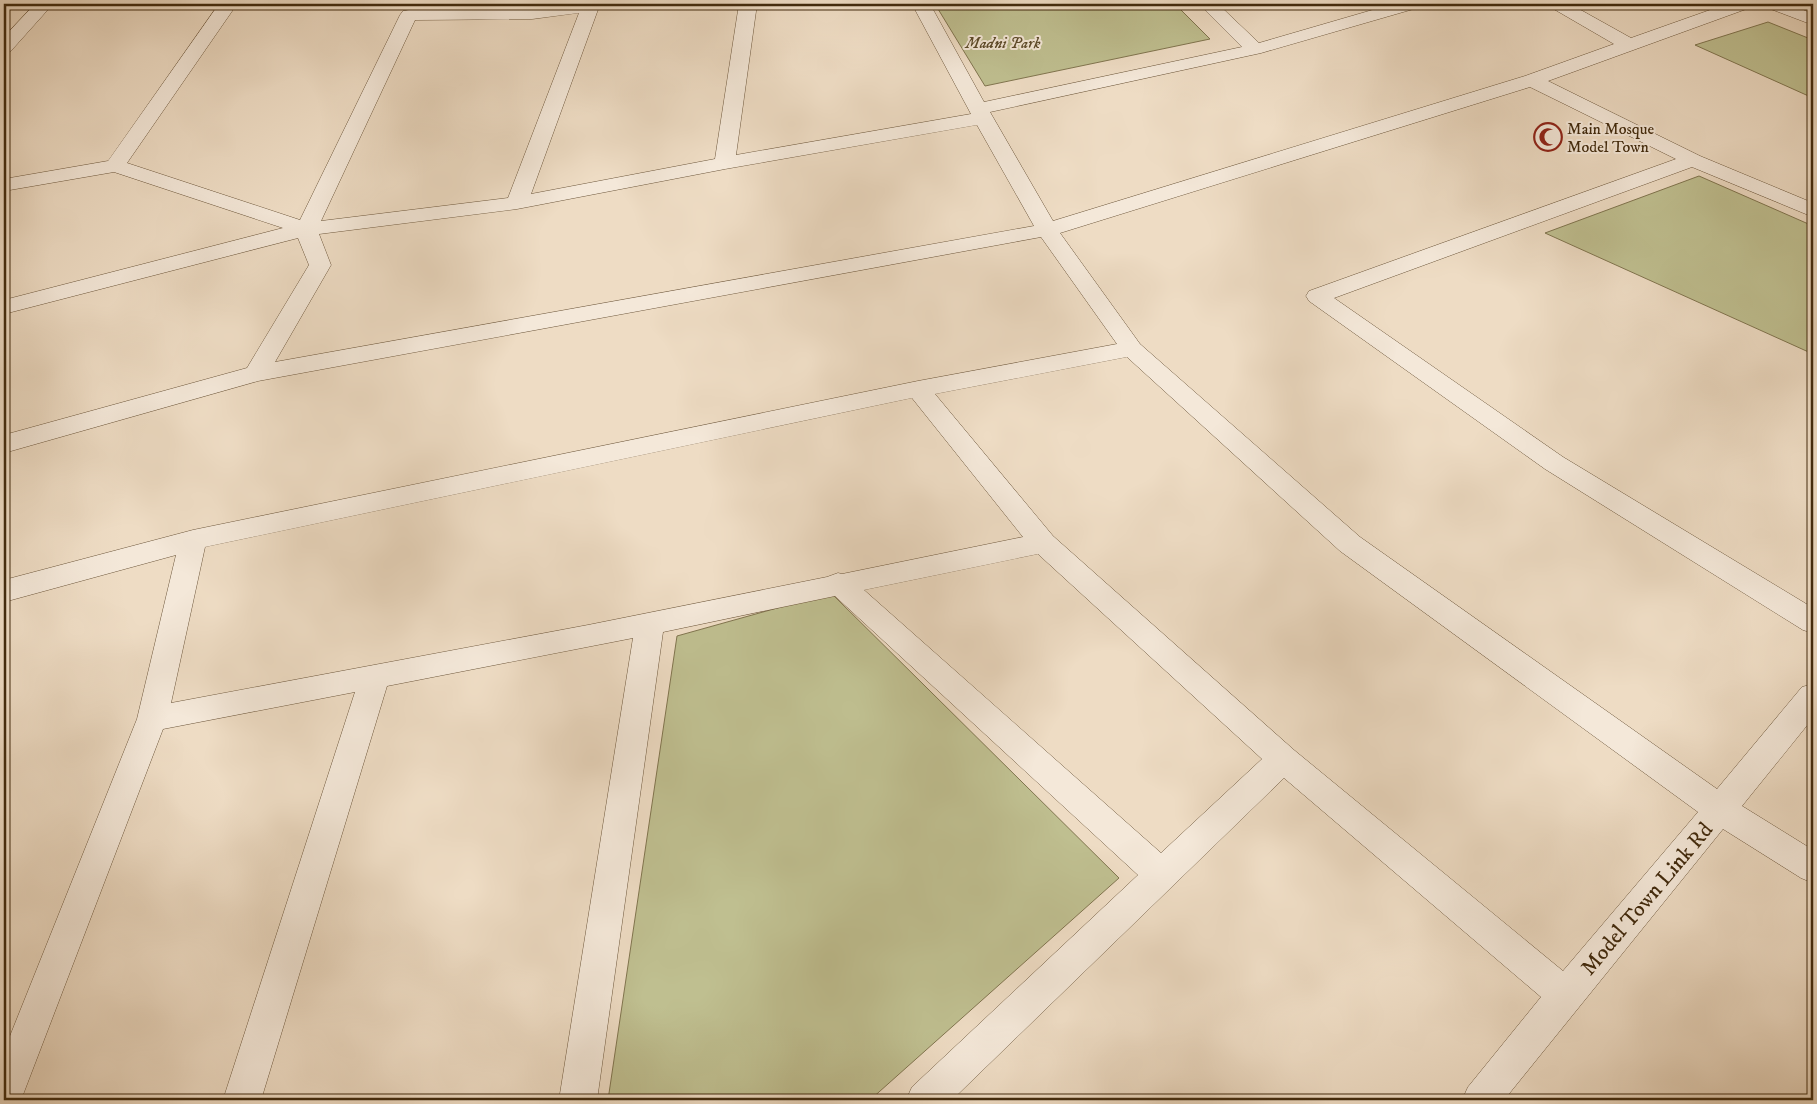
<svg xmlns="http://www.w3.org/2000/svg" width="1817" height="1104" viewBox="0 0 1817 1104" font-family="'IM FELL DW Pica',serif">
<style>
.green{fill:#bfbf90;stroke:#80754f}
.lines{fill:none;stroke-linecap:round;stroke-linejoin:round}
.minor-casing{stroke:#6d573c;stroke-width:1}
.tertiary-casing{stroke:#6d573c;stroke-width:1}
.minor{fill:#f4e8d9;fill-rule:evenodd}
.tertiary{fill:#f4e8d9;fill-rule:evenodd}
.labels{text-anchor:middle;stroke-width:4;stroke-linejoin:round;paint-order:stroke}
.far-park-label{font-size:16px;font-style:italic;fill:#5b4928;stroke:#f4e8d9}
.far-poi-label{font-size:16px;fill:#422b0e;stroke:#f4e8d9;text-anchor:start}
.near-street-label{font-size:22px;fill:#422b0e;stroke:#f4e8d9}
</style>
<rect width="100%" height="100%" fill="#eedcc4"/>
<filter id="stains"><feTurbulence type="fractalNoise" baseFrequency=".004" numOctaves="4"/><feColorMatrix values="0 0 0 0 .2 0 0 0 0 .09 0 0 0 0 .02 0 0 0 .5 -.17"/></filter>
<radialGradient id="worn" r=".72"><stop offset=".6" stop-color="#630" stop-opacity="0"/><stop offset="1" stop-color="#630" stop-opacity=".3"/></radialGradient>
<g class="green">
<path d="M935 4H1175L1210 39 985 86Z"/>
<path d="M1768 22 1813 40V98L1695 45Z"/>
<path d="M1699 176 1813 226V354L1545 233Z"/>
<path d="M831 593 1119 878 870 1100H608L677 636Z"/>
</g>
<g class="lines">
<defs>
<g id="minor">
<path d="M4 4H18L15 8 4 10Z"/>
<path d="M35 4H53L10 52 4 53V37Z"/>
<path d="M219 4H237L127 163 300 220 400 15 403 11 409 10 532 9 568 4H600L531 194 715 159 739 4H757L736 155 971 114 912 4H930L984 102 1242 47 1199 4H1218L1259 43 1393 4H1420L1417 8 1261 53 990 112 1053 221 1525 76 1614 44 1552 8 1549 4H1570L1631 38 1727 4H1752L1749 8 1548 81 1700 156 1813 203V217L1692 167 1334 298 1563 457 1813 608V633L1803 630 1545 469 1309 301 1306 296 1309 291 1676 159 1530 87 1060 233 1140 344 1360 537 1717 789 1802 687 1813 684V718L1742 806 1813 850V883L1801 878 1723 829 1504 1100H1462L1468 1087 1541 997 1284 778 952 1100H906L912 1087 1138 875 835 596 663 632 597 1100H559L633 638 387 686 261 1100H223L355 692 163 729 21 1100H4V1051L137 719 176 555 4 602V580L193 530 918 381 1117 344 1041 237 258 381 4 453V435L247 368 309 265 298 238 4 314V300L283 228 114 172 4 191V179L108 161ZM579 13 508 198 321 221 415 20 532 19ZM977 125 1034 226 275 362 331 265 319 234 517 209 725 169ZM1127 357 1340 551 1698 812 1563 971 1294 750 1053 536 935 394ZM912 398 1023 537 842 574 838 573 827 577 588 625 171 703 205 547ZM1038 554 1262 759 1161 853 864 590Z"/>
</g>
<path id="tertiary" d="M1765 4H1789L1813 14V25L1768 8Z"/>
</defs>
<use href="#minor" class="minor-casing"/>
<use href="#tertiary" class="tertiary-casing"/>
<use href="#minor" class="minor"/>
<use href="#tertiary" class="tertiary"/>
</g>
<defs>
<symbol id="mosque-ring" viewBox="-11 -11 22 22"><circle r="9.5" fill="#f4e8d9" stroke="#8f2418" stroke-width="1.5"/><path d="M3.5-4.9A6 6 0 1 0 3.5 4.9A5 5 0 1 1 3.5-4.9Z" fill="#8f2418"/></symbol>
</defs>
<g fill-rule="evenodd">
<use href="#mosque-ring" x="1532" y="121" width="32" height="32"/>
</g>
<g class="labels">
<g class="far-park-label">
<text x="1003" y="48">Madni Park</text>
</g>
<g class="far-poi-label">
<text x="1567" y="134">Main Mosque<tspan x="1567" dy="18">Model Town</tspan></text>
</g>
<g class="near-street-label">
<text transform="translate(1646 898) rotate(-50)" y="8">Model Town Link Rd</text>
</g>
</g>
<rect width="1817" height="1104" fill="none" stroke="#eedcc4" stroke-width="20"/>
<rect x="5" y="5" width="1807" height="1094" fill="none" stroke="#422b0e" stroke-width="2.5"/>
<rect x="10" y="10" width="1797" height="1084" fill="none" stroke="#422b0e"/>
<rect width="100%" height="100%" filter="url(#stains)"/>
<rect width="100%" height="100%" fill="url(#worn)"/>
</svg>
